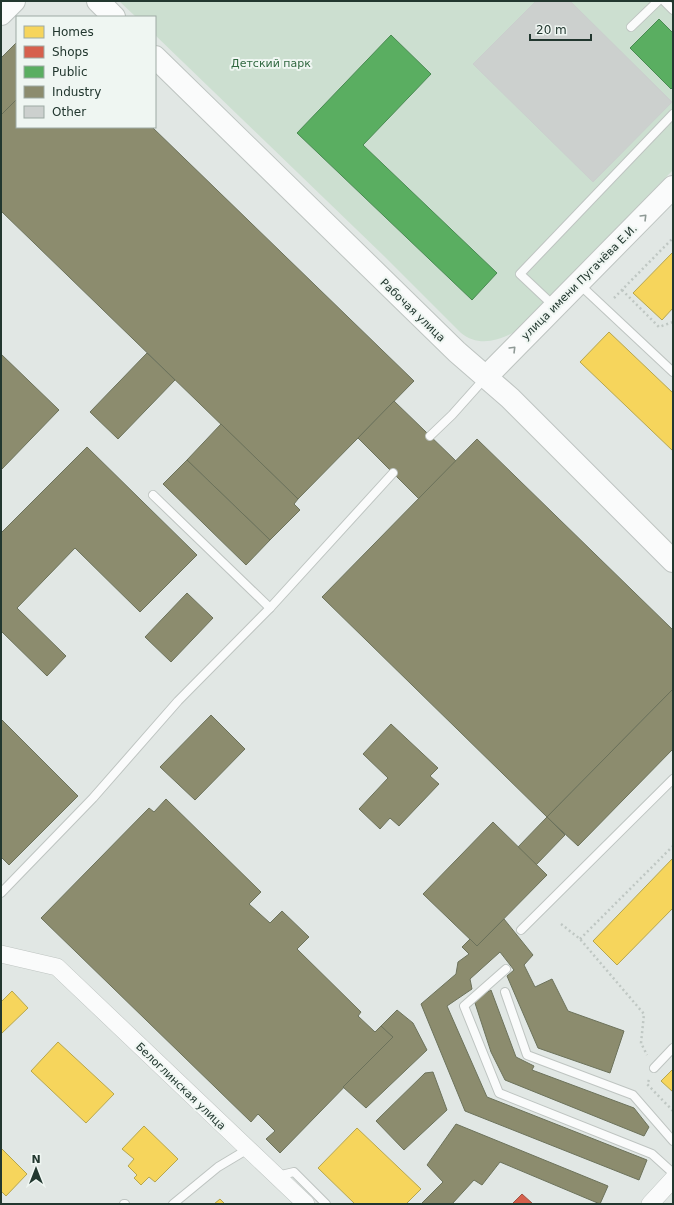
<svg xmlns="http://www.w3.org/2000/svg" width="674" height="1205" viewBox="0 0 674 1205" font-family="'DejaVu Sans',sans-serif">
<style>
.green{fill:#ccdfd0}
.homes{fill:#f6d55c;stroke:#b6a64e}
.shops{fill:#d6604d;stroke:#a05444}
.public{fill:#5aae61;stroke:#498a52}
.industry{fill:#8c8c6e;stroke:#6c725b}
.building{fill:#ccd0ce;stroke:#cacfcd}
.lines{fill:none;stroke-linecap:round;stroke-linejoin:round}
.lane-casing{stroke:#bec4c1;stroke-width:10}
.street-casing{stroke:#bec4c1;stroke-width:18}
.secondary-casing{stroke:#bec4c1;stroke-width:24}
.path{stroke:#bfc7c3;stroke-width:2.5;stroke-dasharray:2 3;stroke-linecap:butt}
.lane{stroke:#fafbfb;stroke-width:8}
.street{stroke:#fafbfb;stroke-width:17}
.secondary{stroke:#fafbfb;stroke-width:22}
.oneway{stroke:#8e9995}
.labels{text-anchor:middle;stroke-width:4;stroke-linejoin:round;paint-order:stroke}
.park-label{font-size:11px;fill:#316941;stroke:#eff6f2}
.street-label{font-size:11px;fill:#22372f;stroke:#eff6f2}
</style>
<rect width="100%" height="100%" fill="#e1e7e4"/>
<path class="green" d="M119 1H673V170L516 331C499 341 478 347 461 333L384 256 155 35V17H136Z"/>
<g class="homes">
<path d="M673 252V308L662 320 633 293Z"/>
<path d="M609 332 673 393V451L580 362Z"/>
<path d="M673 858V908L617 965 593 941Z"/>
<path d="M12 991 28 1008 1 1034V1002Z"/>
<path d="M58 1042 114 1094 86 1123 31 1071Z"/>
<path d="M673 1069V1092L661 1081Z"/>
<path d="M144 1126 178 1159 155 1182 149 1177 141 1185 134 1178 137 1175 128 1166 134 1159 122 1149Z"/>
<path d="M357 1128 421 1189 406 1204H355L318 1168Z"/>
<path d="M1 1148 27 1174 6 1196 1 1191Z"/>
<path d="M220 1199 225 1204H214Z"/>
</g>
<path class="shops" d="M522 1194 533 1204H512Z"/>
<g class="public">
<path d="M659 19 673 33V87L671 89 630 48Z"/>
<path d="M391 35 431 74 363 145 497 273 472 300 297 133Z"/>
</g>
<g class="industry">
<path d="M17 42V99L1 115V58Z"/>
<path d="M17 99V127H152L414 381 298 499 1 211V115Z"/>
<path d="M147 353 175 380 118 439 90 412Z"/>
<path d="M1 354 59 410 1 470Z"/>
<path d="M394 401 456 461 419 499 358 438Z"/>
<path d="M221 424 298 499 294 504 300 510 270 540 187 460Z"/>
<path d="M477 439 673 630V689L547 817 322 597Z"/>
<path d="M87 447 197 555 140 612 75 548 17 608 66 656 47 676 1 631V533Z"/>
<path d="M187 460 270 540 246 565 163 484Z"/>
<path d="M187 593 213 618 171 662 145 637Z"/>
<path d="M673 689V749L578 846 547 817Z"/>
<path d="M211 715 245 749 195 800 160 767Z"/>
<path d="M1 719 78 796 9 865 1 857Z"/>
<path d="M391 724 438 768 430 776 439 784 399 826 390 818 380 829 359 809 388 778 363 754Z"/>
<path d="M166 799 261 892 249 904 270 923 282 911 309 937 297 949 361 1012 358 1016 375 1032 381 1026 393 1037 280 1153 266 1139 275 1131 258 1114 251 1122 41 918 149 808 154 812Z"/>
<path d="M547 817 565 835 536 865 518 847Z"/>
<path d="M493 822 547 875 477 946 423 894Z"/>
<path d="M504 919 533 955 524 965 535 987 552 979 568 1011 624 1031 610 1073 538 1048 507 976 514 970 500 952 470 979 472 989 447 1006 487 1097 647 1160 639 1180 465 1111 421 1004 456 974 458 962 469 954 462 947 470 939 477 946Z"/>
<path d="M491 990 516 1057 534 1066 532 1070 634 1108 649 1127 644 1136 505 1080 491 1052 474 1000Z"/>
<path d="M397 1010 413 1023 427 1050 366 1108 343 1087 393 1037 381 1026Z"/>
<path d="M433 1072 447 1110 404 1150 376 1121 425 1073Z"/>
<path d="M456 1124 608 1186 600 1204 500 1162 482 1185 474 1180 452 1204H421L443 1182 427 1165Z"/>
</g>
<path class="building" d="M536 1H570L672 102 593 182 473 64Z"/>
<g class="lines">
<defs>
<g id="lane">
<path d="M664 1 673 10"/>
<path d="M631 27 658 1"/>
<path d="M579 284 673 372"/>
<path d="M554 306 520 274 673 114"/>
<path d="M430 436 452 415 485 378"/>
<path d="M153 495 270 608"/>
<path d="M1 893 93 798 178 701 270 608 393 473"/>
<path d="M521 930 673 779"/>
<path d="M506 969 464 1006 499 1093 652 1154 673 1173"/>
<path d="M505 992 527 1055 633 1095 673 1141"/>
<path d="M654 1068 673 1048"/>
<path d="M277 1176 294 1172 326 1204"/>
<path d="M124 1204H125"/>
<path d="M173 1204 218 1167 248 1149"/>
</g>
<g id="street">
<path d="M1 954 57 967 306 1204"/>
<path d="M650 1204 673 1179"/>
</g>
<g id="secondary">
<path d="M98 1 114 17"/>
<path d="M1 14 14 1"/>
<path d="M155 57 457 352 510 398 673 561"/>
<path d="M486 377 673 187"/>
</g>
</defs>
<use href="#lane" class="lane-casing"/>
<use href="#street" class="street-casing"/>
<use href="#secondary" class="secondary-casing"/>
<g class="path">
<path d="M622 290 659 327 673 322"/>
<path d="M614 298 673 238"/>
<path d="M561 924 580 939 644 1014 641 1043 647 1055"/>
<path d="M580 939 673 846"/>
<path d="M649 1080 647 1084 673 1111"/>
</g>
<use href="#lane" class="lane"/>
<use href="#street" class="street"/>
<use href="#secondary" class="secondary"/>
</g>
<defs><path id="oneway-chevron" d="M-2-3.5L2.5 0L-2 3.5" fill="none" stroke-width="1.6" stroke-linecap="round" stroke-linejoin="round"/></defs>
<g class="oneway">
<use href="#oneway-chevron" transform="translate(644 217) rotate(-45)"/>
<use href="#oneway-chevron" transform="translate(513 349) rotate(-45)"/>
</g>
<g class="labels">
<g class="park-label">
<text x="271" y="67">Детский парк</text>
</g>
<g class="street-label">
<text transform="translate(579 282) rotate(-45)" y="4">улица имени Пугачёва Е.И.</text>
<text transform="translate(413 310) rotate(44)" y="4">Рабочая улица</text>
<text transform="translate(181 1086) rotate(44)" y="4">Белоглинская улица</text>
</g>
</g>
<rect width="674" height="1205" fill="none" stroke="#22372f" stroke-width="4"/>
<rect x="16" y="16" width="140" height="112" fill="#eff6f2" stroke="#9daaa4"/>
<rect x="24" y="26" width="20" height="12" fill="#f6d55c" stroke="#9daaa4"/>
<text x="52" y="36" font-size="12" fill="#22372f">Homes</text>
<rect x="24" y="46" width="20" height="12" fill="#d6604d" stroke="#9daaa4"/>
<text x="52" y="56" font-size="12" fill="#22372f">Shops</text>
<rect x="24" y="66" width="20" height="12" fill="#5aae61" stroke="#9daaa4"/>
<text x="52" y="76" font-size="12" fill="#22372f">Public</text>
<rect x="24" y="86" width="20" height="12" fill="#8c8c6e" stroke="#9daaa4"/>
<text x="52" y="96" font-size="12" fill="#22372f">Industry</text>
<rect x="24" y="106" width="20" height="12" fill="#ccd0ce" stroke="#9daaa4"/>
<text x="52" y="116" font-size="12" fill="#22372f">Other</text>
<g transform="translate(36 1169)" stroke="#eff6f2" stroke-width="3" paint-order="stroke">
<path d="M0-3L7 15L0 10L-7 15Z" fill="#22372f"/>
<text y="-6" font-size="11" font-weight="bold" text-anchor="middle" fill="#22372f">N</text>
</g>
<path d="M530 34v6h61v-6" fill="none" stroke="#22372f" stroke-width="2"/>
<text x="536" y="34" font-size="12" fill="#22372f" stroke="#eff6f2" stroke-width="3" paint-order="stroke">20 m</text>
</svg>
